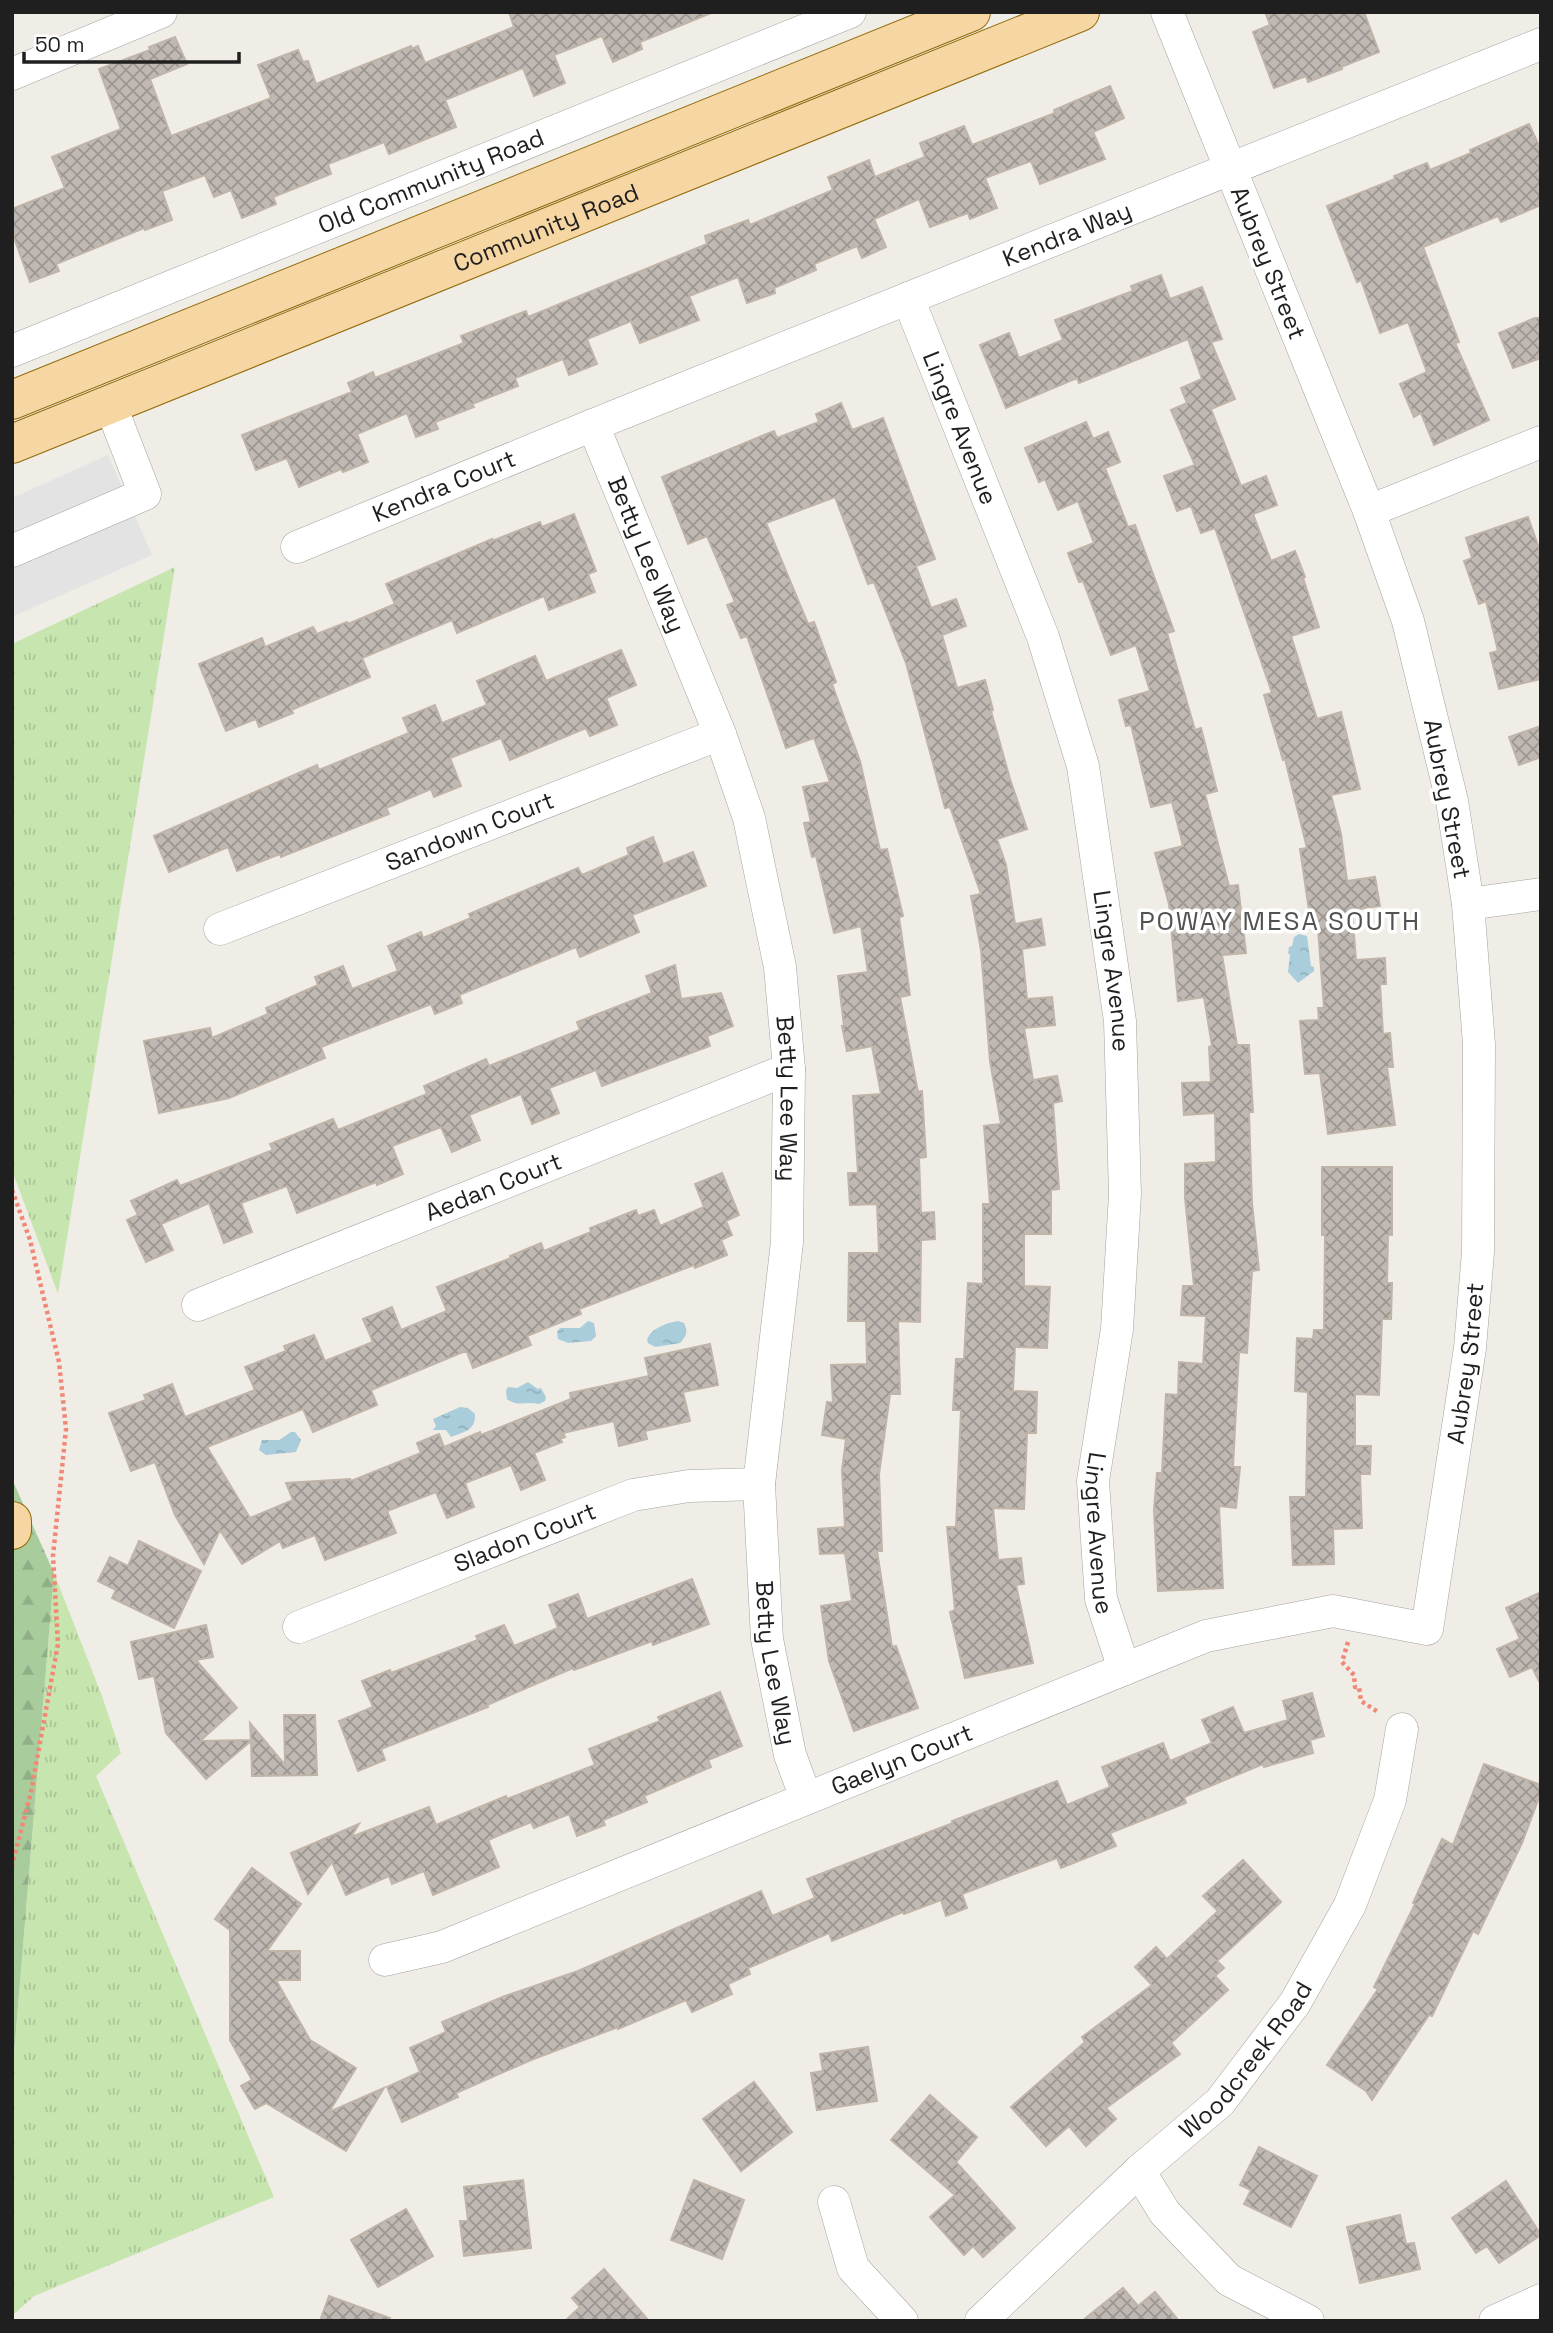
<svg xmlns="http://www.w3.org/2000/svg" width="1553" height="2333" viewBox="0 0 1553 2333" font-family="'Space Grotesk',sans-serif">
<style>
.grass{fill:url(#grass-tufts)}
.forest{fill:url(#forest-firs)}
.parking{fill:#e3e3e3}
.water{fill:url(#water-ripples)}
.building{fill:url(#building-cross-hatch);stroke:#c0b4a9;stroke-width:2}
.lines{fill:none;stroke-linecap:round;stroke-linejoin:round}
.minor-casing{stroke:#a3a3a3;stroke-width:33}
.major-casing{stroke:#916b09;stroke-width:40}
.path{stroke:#f18875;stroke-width:4.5;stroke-dasharray:3.5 3.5;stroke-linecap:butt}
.minor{stroke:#fff;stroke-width:32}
.major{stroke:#f6d7a4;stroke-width:38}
.labels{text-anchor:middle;stroke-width:7;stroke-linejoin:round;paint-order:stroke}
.street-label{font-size:24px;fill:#1f1f1f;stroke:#fff}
.neighbourhood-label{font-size:26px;letter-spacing:2px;fill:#525252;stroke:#fff}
</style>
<defs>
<pattern id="grass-tufts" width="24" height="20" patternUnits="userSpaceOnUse" patternTransform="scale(1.75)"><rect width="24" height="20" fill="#c7e6af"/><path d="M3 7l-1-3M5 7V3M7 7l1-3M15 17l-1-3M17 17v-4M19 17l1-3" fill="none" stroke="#aac596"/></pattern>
<pattern id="forest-firs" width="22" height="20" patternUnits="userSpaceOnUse" patternTransform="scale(1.75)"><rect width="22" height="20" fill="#a9cc9d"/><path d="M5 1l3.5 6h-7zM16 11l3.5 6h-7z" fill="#91af87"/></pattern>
<pattern id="water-ripples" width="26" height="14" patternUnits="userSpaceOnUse" patternTransform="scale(1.75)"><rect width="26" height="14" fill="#a9cdda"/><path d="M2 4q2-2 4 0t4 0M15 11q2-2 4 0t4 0" fill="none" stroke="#91b0bb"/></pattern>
<pattern id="building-cross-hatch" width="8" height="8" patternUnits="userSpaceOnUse" patternTransform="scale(1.75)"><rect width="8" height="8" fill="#c0b9b3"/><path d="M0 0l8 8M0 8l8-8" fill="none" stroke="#9b9691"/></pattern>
</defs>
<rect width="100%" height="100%" fill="#efede6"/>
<g class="grass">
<path d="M175 567 58 1294 12 1170V644Z"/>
<path d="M54 1573 102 1696 121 1753 96 1776 274 2197 34 2296 12 2316V2078Z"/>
</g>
<path class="forest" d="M12 1479 54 1573 12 2078Z"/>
<path class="parking" d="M108 455 152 555 14 616 12 498Z"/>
<g class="water">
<path d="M1299 934 1307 936 1311 966 1314 967V971L1298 983 1288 972 1290 955 1288 953 1289 947 1292 946 1294 937Z"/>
<path d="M588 1321 594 1323 596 1336 591 1341 568 1343 558 1339 557 1332 560 1328H580Z"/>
<path d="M678 1321 684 1323C688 1332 687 1335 680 1343L655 1347 648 1343 647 1339C652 1328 666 1323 678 1321Z"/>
<path d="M528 1382 538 1389 541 1388 546 1397 545 1401 539 1404C528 1401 516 1407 507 1399L506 1391 508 1387 517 1388Z"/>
<path d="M460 1407 468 1408 475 1414C476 1430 464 1432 451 1437L446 1430H433L436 1426 433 1419Z"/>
<path d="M291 1432H295L301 1440 296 1452 266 1455 259 1450 262 1440H279Z"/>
</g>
<g class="building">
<path d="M509 12 711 13 640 42 642 49 613 62 602 36 554 55 565 83 534 96 523 68 445 100 456 127 389 154 384 142 328 164 331 174 273 197 276 204 242 218 231 190 214 197 205 175 162 191 172 220 145 230 144 228 56 264 59 271 30 282 12 232V209L65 188 52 157 121 129 99 69 150 50 149 47 175 37 187 64 150 79 171 136 271 98 258 65 298 50 303 62 308 61 316 84 411 46 412 49 418 46 425 63 514 27Z"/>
<path d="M1265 12H1364L1379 52 1341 67 1342 69 1308 82 1306 76 1274 88 1253 32 1270 25Z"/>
<path d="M1110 86 1124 118 1093 132 1105 159 1040 184 1031 161 985 178 997 208 970 219 968 213 930 227 919 199 874 219 886 247 862 258 857 246 814 264 816 270 774 288 775 293 747 303 738 277 689 296 699 320 640 343 631 321 587 339 597 364 569 375 563 359 515 378 518 386 472 404 474 407 435 422 438 429 416 437 407 413 357 434 368 462 343 472 341 469 299 487 287 458 256 470 242 435 352 392 348 383 373 372 375 378 464 343 461 336 526 311 528 317 707 244 705 236 748 220 750 225 833 190 828 177 869 160 875 177 925 157 920 143 964 126 972 145 1055 113 1054 110Z"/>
<path d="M1529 124 1541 150V205L1501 222 1498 216 1423 247 1459 342 1455 343 1489 420 1434 445 1421 413 1414 417 1400 384 1427 372 1408 322 1380 333 1361 280 1357 282 1327 206 1395 179 1394 176 1427 163 1430 170 1471 153 1470 150Z"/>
<path d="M1161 275 1170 299 1202 287 1222 339 1211 342 1235 399 1211 409 1241 486 1266 476 1277 505 1253 514 1271 561 1295 551 1305 577 1303 578 1319 627 1291 636 1317 719 1341 712 1360 789 1331 795 1341 834 1347 881 1375 877 1380 906 1352 910 1356 960 1385 958 1386 984H1380L1383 1034 1390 1033 1393 1067H1387L1395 1125 1328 1134 1320 1073 1305 1074 1300 1021 1319 1020 1318 1008H1324L1317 916 1310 917 1300 849 1307 848 1285 759 1283 760 1264 695 1272 693 1215 528 1201 533 1191 506 1177 511 1164 476 1195 465 1171 410 1187 403 1181 388 1202 379 1188 339 1079 383 1077 378 1006 408 980 345 1009 333 1019 358 1063 340 1055 320 1133 291 1131 286Z"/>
<path d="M1535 318H1541V358L1513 368 1499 333Z"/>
<path d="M841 403 852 430 883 418 935 559 916 566 931 608 956 599 966 626 942 635 957 688 985 680 993 710 991 711 1010 779 1027 829 997 839 1006 865 1015 924 1041 919 1045 945 1022 949 1027 999 1052 997 1055 1025 1024 1028 1033 1080 1057 1076 1062 1101 1053 1103 1059 1189 1051 1190V1234H1024V1286L1050 1287 1047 1348 1015 1347 1013 1391 1037 1392 1036 1433H1027L1024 1509 993 1508 998 1560 1021 1558 1024 1584 1016 1585 1033 1663 965 1678 950 1612 955 1610 947 1527H956L961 1410H953L956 1359H964L968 1283 983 1284V1204H990L984 1126 1001 1124 990 1061 981 950 971 896 981 894 950 807 945 808 906 663 874 582 868 584 835 497 766 523 808 624 814 622 836 682 832 684 860 761 880 850 887 849 903 916 899 917 910 995 900 997 918 1092 922 1091 926 1157 919 1158 921 1213 934 1212 935 1239 921 1240 920 1322 898 1321 900 1394H890L879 1474 882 1551H877L892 1647 896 1646 918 1708 854 1731 829 1661 821 1606 852 1601 845 1553 820 1554 818 1529 845 1527 842 1470 846 1439 822 1435 827 1402 833 1403 831 1365 867 1364 866 1321H848L849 1253H879L877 1204 850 1205 848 1173H858L853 1096 881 1094 872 1046 847 1051 842 1026H844L838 976 868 972 861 926 834 933 816 856 812 857 804 823 811 822 803 787 830 782 814 738 786 748 747 636 741 638 727 605 735 602 707 536 688 544 662 477 774 431 777 438 819 422 816 414Z"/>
<path d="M1086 422 1093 439 1108 432 1120 462 1105 468 1128 527 1135 525 1174 631 1167 633 1195 730 1201 728 1217 791 1205 794 1229 886 1238 885 1246 953 1222 955 1237 1045H1249L1253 1112H1249L1252 1203 1259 1270 1252 1271 1247 1353 1239 1352 1233 1467H1240L1236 1508 1219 1506 1223 1588 1158 1591 1154 1510 1157 1473H1162L1166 1394 1178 1395 1179 1362 1203 1364 1206 1316 1181 1315 1183 1286H1194L1185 1198V1164L1216 1162 1215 1113 1184 1115 1182 1083 1211 1082 1209 1047 1212 1046 1204 997 1178 1001 1169 904 1155 853 1183 846 1172 802 1151 807 1131 725 1126 726 1119 700 1150 691 1136 645 1111 655 1083 581 1079 582 1068 553 1094 543 1078 501 1058 510 1045 479 1039 482 1025 448Z"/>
<path d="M574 514 596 571 588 574 595 592 549 610 544 596 457 633 452 620 362 658 370 677 291 710 293 713 259 727 256 719 226 731 199 664 262 638 265 647 313 627 317 634 347 622 348 624 395 604 386 584 492 539V541L540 522 542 527Z"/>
<path d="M1528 517 1541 554V679L1499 689 1490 653 1498 651 1486 601 1479 604 1464 561 1472 558 1466 538Z"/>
<path d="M621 650 636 685 606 698 617 725 590 736 586 728 510 760 501 738 450 758 461 786 434 797 431 789 386 808 389 814 281 857 280 854 237 871 228 847 169 872 154 836 317 765 319 770 409 733 403 718 435 705 442 723 487 705 477 681 535 656 546 681Z"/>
<path d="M1541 726V757L1519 765 1509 737Z"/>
<path d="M653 837 663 864 693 852 706 886 632 915 639 932 580 957 576 947 459 995 462 1003 435 1014 431 1004 321 1047 325 1058 229 1098 159 1113 144 1041 210 1028 212 1038 268 1014 266 1008 318 985 315 977 343 966 352 989 398 971 388 946 421 932 423 938 471 918 469 914 578 868 582 875 629 855 627 848Z"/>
<path d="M675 965 681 999 721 993 733 1026 707 1036 710 1046 602 1086 596 1070 549 1088 559 1113 532 1124 521 1094 469 1115 480 1140 452 1152 441 1127 392 1146 403 1174 377 1185 376 1182 297 1213 287 1186 241 1203 252 1232 224 1243 209 1203 161 1224 173 1250 146 1262 127 1220 138 1215 131 1201 177 1180 180 1186 273 1150 270 1144 333 1119 338 1130 427 1094 424 1086 486 1059 489 1066 580 1030 577 1022 652 993 646 976Z"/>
<path d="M1322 1167H1392V1235H1388L1387 1283H1392L1391 1319H1382L1379 1395 1355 1394V1446H1371L1370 1474H1360L1362 1528 1333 1529 1334 1564 1293 1565 1290 1497H1306L1308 1392 1295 1391 1297 1338 1313 1339 1314 1330H1324L1325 1235H1322Z"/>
<path d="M722 1173 739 1215 726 1221 732 1235 721 1240 727 1255 695 1268 694 1265 579 1309 581 1314 527 1336 531 1345 473 1368 467 1352H463L371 1390 377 1405 313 1432 303 1409 207 1447 250 1518 293 1500 286 1483 350 1479 351 1481 421 1453 417 1443 439 1434 444 1447 480 1432 481 1435 571 1399 570 1393 649 1376 645 1358 710 1344 718 1385 683 1392 690 1421 645 1431 647 1439 619 1446 614 1421 563 1433 565 1437 560 1439 562 1442 534 1453 545 1480 521 1490 511 1465 465 1483 474 1507 447 1518 436 1492 387 1511 396 1533 325 1560 315 1535 283 1548 280 1541 242 1564 220 1530 204 1564 175 1515 155 1462 131 1471 109 1413 146 1400 144 1395 172 1384 185 1417 255 1390 245 1367 286 1351 284 1346 314 1335 325 1361 373 1342 363 1319 392 1307 401 1330 447 1311 437 1287 511 1258 510 1256 541 1243 544 1251 591 1232 590 1228 636 1210 638 1216 654 1210 660 1226 704 1207 695 1184Z"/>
<path d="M139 1541 201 1571 174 1628 112 1598 116 1590 98 1581 110 1557 128 1566Z"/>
<path d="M692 1579 709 1624 653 1645 652 1641 574 1670 573 1668 487 1705 488 1707 381 1749 385 1760 358 1771 339 1721 373 1707 362 1681 390 1670 391 1673 478 1640 476 1636 504 1625 514 1646 558 1628 549 1605 578 1594 587 1619Z"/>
<path d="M1541 1592V1685L1532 1667 1510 1677 1497 1649 1520 1639 1506 1608Z"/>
<path d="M206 1625 213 1657 196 1660 237 1708 200 1741 251 1740 250 1723 285 1765 284 1715H315L317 1775 252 1776 251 1741 206 1779 166 1733 154 1676 139 1679 131 1642Z"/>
<path d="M720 1692 742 1746 708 1760 711 1767 644 1796 647 1802 603 1820 605 1825 577 1836 569 1814 534 1828 531 1822 488 1840 499 1867 433 1895 424 1871 392 1884 389 1876 346 1895 332 1862 308 1894 291 1853 359 1824 351 1837 429 1807 436 1825 506 1796 507 1799 595 1765 589 1749 660 1721 658 1717Z"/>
<path d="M1312 1693 1324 1736 1310 1740 1313 1753 1264 1767 1263 1764 1184 1797 1186 1803 1110 1833 1116 1846 1061 1868 1057 1858 962 1894 967 1908 946 1916 941 1900 904 1914 903 1912 832 1941 829 1933 748 1968 750 1974 728 1984 732 1994 692 2012 686 2000 618 2029V2027L531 2060 456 2093 458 2097 402 2122 387 2087 420 2072 410 2048 446 2032 442 2022 505 1996 578 1971 761 1891 772 1916 815 1898 807 1879 953 1823 952 1821 1057 1781 1067 1805 1110 1787 1102 1767 1163 1743 1170 1761 1212 1743 1202 1720 1233 1707 1244 1733 1288 1720 1283 1701Z"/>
<path d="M1484 1764 1541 1785V1792L1522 1843 1478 1934 1473 1931 1432 2016 1429 2015 1372 2100 1366 2091 1327 2065 1378 1989 1374 1987 1415 1904 1413 1903 1442 1839 1453 1845Z"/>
<path d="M1243 1860 1281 1902 1217 1961 1224 1968 1215 1976 1228 1990 1171 2043 1180 2054 1106 2108 1116 2119 1086 2146 1069 2126 1046 2146 1011 2107 1085 2042 1082 2037 1152 1985 1135 1967 1156 1947 1167 1959 1218 1911 1203 1896Z"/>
<path d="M252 1868 301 1904 267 1951H300V1980H276L310 2040 356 2068 329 2112 384 2088 346 2151 266 2103 255 2109 241 2086 252 2080 230 2040V1930L215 1919Z"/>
<path d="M868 2047 877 2101 817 2110 811 2073 823 2071 820 2054Z"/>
<path d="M754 2082 792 2132 741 2171 703 2119Z"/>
<path d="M930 2095 977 2137 956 2162 1015 2228 983 2257 973 2246 964 2255 930 2217 955 2195 891 2140Z"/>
<path d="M1259 2147 1317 2176 1291 2227 1244 2204 1251 2190 1240 2185Z"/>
<path d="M523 2180 531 2248 464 2256 460 2221H468L464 2187Z"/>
<path d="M694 2180 744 2200 722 2259 671 2240Z"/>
<path d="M1506 2181 1541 2235 1499 2263 1487 2246 1476 2253 1452 2218Z"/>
<path d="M406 2209 433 2256 378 2287 351 2240Z"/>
<path d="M1400 2215 1406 2244 1414 2243 1420 2269 1360 2283 1347 2227Z"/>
<path d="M604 2269 649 2321H565L580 2307 572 2298Z"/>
<path d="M1123 2288 1138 2306 1155 2292 1179 2321H1082Z"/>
<path d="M329 2296 390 2318 389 2321H320Z"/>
</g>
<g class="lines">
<defs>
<g id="minor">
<path d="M12 74 161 12"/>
<path id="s1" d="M908 298 1043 637 1083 766 1120 1021 1125 1194 1117 1329 1093 1481 1101 1599 1124 1669"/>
<path id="s2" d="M12 351 850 12"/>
<path id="s3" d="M593 425 720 734 749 818 780 967 789 1069 787 1242 759 1484 767 1639 790 1755 806 1798"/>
<path d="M1369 511 1541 442"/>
<path id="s4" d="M297 547 593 425 1541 44"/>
<path d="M12 551 145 494 110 404"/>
<path d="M1468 904 1541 894"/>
<path id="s5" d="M220 929 720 734"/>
<path id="s6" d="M198 1305 789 1069"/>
<path id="s7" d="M299 1627 633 1495 689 1486 759 1484"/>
<path id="s8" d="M385 1960 442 1947 1206 1636 1333 1611 1427 1629 1470 1348 1478 1252 1479 1044 1468 904 1452 801 1408 621 1369 511 1167 12"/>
<path d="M1139 2171 1165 2213 1229 2280 1308 2321"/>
<path d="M834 2202 853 2268 902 2321"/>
<path id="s9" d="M981 2321 1139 2171 1220 2102 1295 2003 1350 1905 1390 1800 1402 1729"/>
<path d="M1495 2321 1541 2300"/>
</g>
<g id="major">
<path d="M12 400 971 12"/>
<path id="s10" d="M12 444 1080 12"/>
<path d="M12 1521V1530"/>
</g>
</defs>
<use href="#minor" class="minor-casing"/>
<use href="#major" class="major-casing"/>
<g class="path">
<path d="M12 1190 30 1240 59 1362 66 1429 53 1556 58 1644 31 1792 12 1865"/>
<path d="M1348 1642 1342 1662 1354 1675 1355 1687H1359L1361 1701 1378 1712"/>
</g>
<use href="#minor" class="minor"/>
<use href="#major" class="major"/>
</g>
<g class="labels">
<g class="street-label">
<text dy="8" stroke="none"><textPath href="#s2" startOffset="452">Old Community Road</textPath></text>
<text dy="8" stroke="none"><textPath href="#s10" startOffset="576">Community Road</textPath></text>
<text dy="8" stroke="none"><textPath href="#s4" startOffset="831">Kendra Way</textPath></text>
<text transform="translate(1268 263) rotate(68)" y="8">Aubrey Street</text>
<text dy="8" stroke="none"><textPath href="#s1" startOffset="140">Lingre Avenue</textPath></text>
<text dy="8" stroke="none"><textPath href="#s4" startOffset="159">Kendra Court</textPath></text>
<text dy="8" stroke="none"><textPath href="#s3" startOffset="140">Betty Lee Way</textPath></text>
<text transform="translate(1447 799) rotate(79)" y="8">Aubrey Street</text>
<text dy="8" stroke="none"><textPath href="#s5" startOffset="268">Sandown Court</textPath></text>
<text dy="8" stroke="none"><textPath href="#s1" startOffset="707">Lingre Avenue</textPath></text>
<text dy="8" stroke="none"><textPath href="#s3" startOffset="707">Betty Lee Way</textPath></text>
<text dy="8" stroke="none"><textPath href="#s6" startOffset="318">Aedan Court</textPath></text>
<text dy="8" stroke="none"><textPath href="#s8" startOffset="1377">Aubrey Street</textPath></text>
<text dy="8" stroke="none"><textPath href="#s1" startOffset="1272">Lingre Avenue</textPath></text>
<text dy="8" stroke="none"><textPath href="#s7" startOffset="243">Sladon Court</textPath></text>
<text dy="8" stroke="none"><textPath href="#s3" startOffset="1274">Betty Lee Way</textPath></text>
<text dy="8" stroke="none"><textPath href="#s8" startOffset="555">Gaelyn Court</textPath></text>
<text dy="8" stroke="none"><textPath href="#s9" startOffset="373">Woodcreek Road</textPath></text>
</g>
<g class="neighbourhood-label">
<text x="1280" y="930">POWAY MESA SOUTH</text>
</g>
</g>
<rect width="1553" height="2333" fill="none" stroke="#1f1f1f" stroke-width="28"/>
<path d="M24 52v10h215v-10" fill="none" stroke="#1f1f1f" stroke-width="3.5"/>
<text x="35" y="52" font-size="21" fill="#1f1f1f" stroke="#ffffff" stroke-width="5" paint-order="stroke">50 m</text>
</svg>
